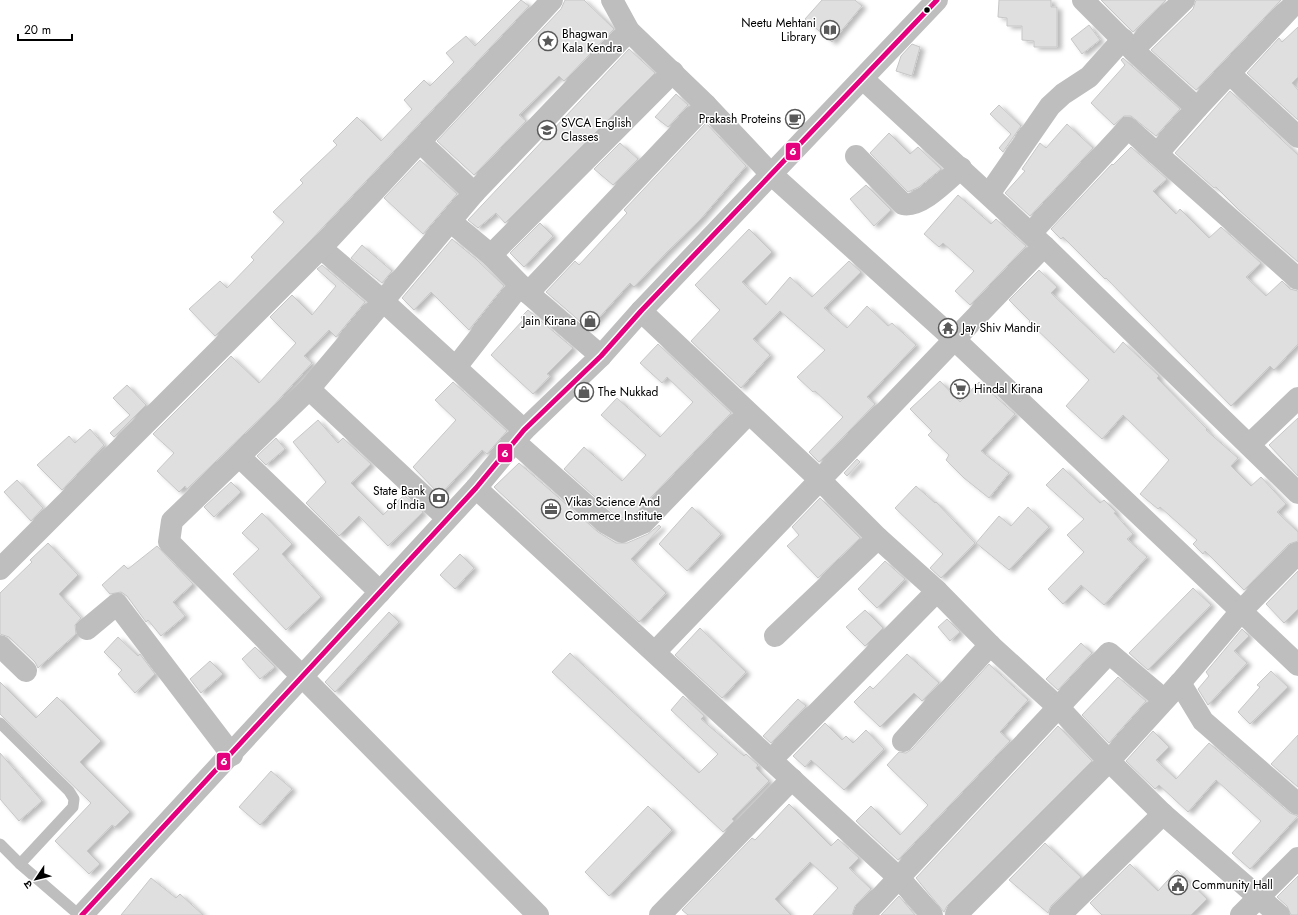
<svg xmlns="http://www.w3.org/2000/svg" width="1298" height="915" viewBox="0 0 1298 915" font-family="Jost,'Noto Sans Devanagari',sans-serif">
<style>
.building{fill:#dfdfdf;stroke:#c7c7c7;filter:url(#shadow)}
.lines{fill:none;stroke-linecap:round;stroke-linejoin:round}
.service{stroke:#bebebe;stroke-width:11}
.minor{stroke:#bebebe;stroke-width:22}
.bus-1-casing{stroke:#fff;stroke-width:8}
.bus-1{stroke:#e5007d;stroke-width:5}
.bus-dot{fill:#000;stroke:#fff;stroke-width:1.5}
.labels{text-anchor:middle;stroke-width:3;stroke-linejoin:round;paint-order:stroke}
.poi-label{font-size:12px;fill:#000;stroke:#fff;text-anchor:start}
.line-badge{stroke:#fff;stroke-width:1.5}
.badge-label{font-size:11px;text-anchor:middle;font-weight:bold;fill:#fff}
</style>
<defs>
<filter id="shadow"><feDropShadow dx="4.5" dy="2.5" stdDeviation="2" flood-color="#0004"/></filter>
</defs>
<rect width="100%" height="100%" fill="#fff"/>
<g class="building">
<path d="M521 0 529 6 312 239 215 336 189 309 220 281 227 288 254 260 251 257 284 222 273 212 303 183 300 180 337 145 333 141 357 117 381 141 412 109 404 100 424 80 430 86 454 62 446 53 466 36 475 46Z"/>
<path d="M565 0H584L614 29 564 81 559 76 519 115 526 121 474 175 437 141 561 9Z"/>
<path d="M822 0H855L862 6 832 42 805 19Z"/>
<path d="M999 0H1051V7H1057V47H1034V41L1022 40V26H1007V18L998 17Z"/>
<path d="M1101 0H1166L1133 32Z"/>
<path d="M1196 0H1281L1196 90 1151 50 1193 9Z"/>
<path d="M1089 25 1100 40 1082 54 1071 39Z"/>
<path d="M1298 27V77L1292 83 1298 90V120L1247 73 1279 38 1282 42Z"/>
<path d="M912 44 920 47 912 76 896 71 901 56Z"/>
<path d="M629 49 655 73 505 223 496 213 478 228 468 220Z"/>
<path d="M1123 58 1180 109 1156 136 1131 116H1124L1114 125 1091 103 1125 65 1121 60Z"/>
<path d="M1230 91 1298 155V262L1239 210 1216 187 1214 188 1175 153Z"/>
<path d="M676 94 688 105 668 127 655 117Z"/>
<path d="M999 105 1021 126 1003 152 999 148 1011 134 990 114Z"/>
<path d="M706 123 746 166 700 220 667 252 634 287 630 283 589 329 546 292 575 261 579 265 627 213 624 210Z"/>
<path d="M1067 124 1093 148 1030 216 1005 193 1025 171 1022 169 1040 143 1046 148Z"/>
<path d="M889 133 910 154 918 147 941 169 919 187 908 192 870 153Z"/>
<path d="M620 143 638 159 613 185 594 169Z"/>
<path d="M1131 147 1167 179 1153 191 1176 214 1180 209 1209 238 1221 227 1261 263 1246 277 1266 296 1282 281 1290 289 1298 291V344L1274 370 1270 366 1231 406 1106 278 1105 279 1063 237 1061 239 1051 229 1112 164 1113 165Z"/>
<path d="M420 160 457 194 423 234 384 198Z"/>
<path d="M866 185 891 210 874 226 850 199Z"/>
<path d="M958 195 991 224 996 219 1026 246 970 305 955 291 974 271 943 243 939 247 924 234Z"/>
<path d="M540 223 553 236 524 267 510 253Z"/>
<path d="M749 229 772 252 742 282 766 305 790 277 812 297 849 261 861 272 824 308 847 328 867 306 888 326 892 323 916 345 867 397 875 404 819 462 809 452 843 417 815 391 813 392 797 377 825 350 780 311 753 339 770 355 741 388 691 341 720 310 695 285Z"/>
<path d="M452 239 476 259 504 286 469 330 431 292 414 310 402 298Z"/>
<path d="M362 245 392 271 382 283 351 258Z"/>
<path d="M322 265 365 302 336 337 329 330 304 356 312 363 273 406 187 489 185 486 179 492 157 471 174 453 153 434 231 356 259 383 296 343 270 317 292 295 312 315 336 286 317 269Z"/>
<path d="M1039 270 1057 287 1051 293 1114 353 1123 342 1159 376 1157 378 1207 429 1206 430 1238 458 1231 466 1251 486 1261 477 1286 504 1277 512 1298 532V541L1289 544 1244 590 1205 551 1203 554 1193 544 1197 540 1160 507 1158 509 1140 494 1169 460 1123 415 1102 439 1066 406 1089 380 1029 322 1030 321 1009 300Z"/>
<path d="M528 310 573 348 547 374 550 376 533 394 491 355 523 320 521 317Z"/>
<path d="M658 344 731 413 636 513 623 518 613 513 564 469 584 447 622 481 646 455 601 415 617 398 660 437 693 402 667 377 662 383 640 363Z"/>
<path d="M940 381 960 402 979 382 1015 414 981 451 1009 473 989 498 964 478 946 460 949 455 928 435 932 431 910 409Z"/>
<path d="M453 382 507 431 487 454 482 450 440 495 413 467 456 420 435 400Z"/>
<path d="M127 385 146 405 114 437 110 433 130 415 113 398Z"/>
<path d="M1298 418V476L1269 445Z"/>
<path d="M318 420 338 443 343 438 371 464 351 483 383 515 404 495 423 512 388 546 359 516 339 536 306 503 326 482 293 442Z"/>
<path d="M90 429 104 445 62 490 37 465 69 436 75 443Z"/>
<path d="M276 438 285 449 266 465 257 456Z"/>
<path d="M857 459 860 462 847 476 844 473Z"/>
<path d="M519 463 598 532 616 543H627L648 534 659 525 661 527 631 559 666 593 639 622 494 487Z"/>
<path d="M1063 468 1100 503 1104 500 1116 512 1114 513 1133 534 1127 539 1147 557 1104 605 1081 585 1063 604 1048 589 1084 552 1067 535 1084 519 1046 485Z"/>
<path d="M17 480 43 508 31 521 4 492Z"/>
<path d="M231 482 241 492 214 517 204 507Z"/>
<path d="M916 486 935 503 936 502 975 543 941 578 930 568 943 554 895 508Z"/>
<path d="M820 498 860 538 818 578 787 546 799 535 792 527Z"/>
<path d="M692 507 721 534 687 571 659 544Z"/>
<path d="M1028 507 1049 527 1009 570 976 543 999 516 1011 526Z"/>
<path d="M262 513 292 544 282 554 321 597 286 630 233 574 259 549 242 533Z"/>
<path d="M48 543 78 575 59 594 81 618 75 625 76 634 38 668 35 662 9 637 0 634V593L32 562 30 560Z"/>
<path d="M157 546 193 584 173 602 185 616 161 636 148 620 146 622 127 596 121 592 110 594 102 585 124 565 128 569Z"/>
<path d="M460 554 474 568 455 589 440 575Z"/>
<path d="M885 561 905 579 877 608 858 589Z"/>
<path d="M1298 571V609L1284 623 1266 604Z"/>
<path d="M1193 588 1211 605 1148 670 1129 653Z"/>
<path d="M865 610 883 628 865 646 846 627Z"/>
<path d="M389 612 399 622 335 692 325 682Z"/>
<path d="M947 619 960 632 950 641 938 627Z"/>
<path d="M700 628 746 672 722 698 675 655Z"/>
<path d="M1242 629 1249 636 1234 651 1247 663 1208 705 1198 689 1209 676 1206 672Z"/>
<path d="M118 637 138 656 140 654 155 674 135 693 118 674 122 670 104 652Z"/>
<path d="M1081 643 1092 653 1058 690 1046 679Z"/>
<path d="M255 647 275 667 260 679 242 659Z"/>
<path d="M570 653 699 773 718 754 671 710 683 696 704 716 701 719 744 756 746 754 758 765 756 768 769 781 732 819 734 821 723 832 552 672Z"/>
<path d="M907 654 939 683 922 701 914 693 880 727 854 702 870 686 873 689Z"/>
<path d="M210 661 223 674 201 693 190 679Z"/>
<path d="M989 664 1028 700 1000 732 1010 741 898 860 856 821 871 806 900 835 928 805 887 765 899 752 906 753 912 749Z"/>
<path d="M1271 671 1288 687 1250 724 1238 712 1260 687 1257 685Z"/>
<path d="M1118 677 1146 701 1109 743 1082 715Z"/>
<path d="M0 682 36 718 57 697 101 741 80 762 130 812 115 827 112 825 87 851 100 864 89 874 55 841 91 803 0 714Z"/>
<path d="M798 699 806 706 771 743 763 736Z"/>
<path d="M825 723 842 740 846 736 853 743 866 730 884 749 844 790 811 760 805 767 793 756Z"/>
<path d="M1058 726 1092 761 947 906 944 912 916 878Z"/>
<path d="M1153 731 1169 747 1156 760 1176 779 1209 743 1290 813 1298 816 1250 869 1232 853 1261 821 1216 780 1188 812 1159 785 1155 789 1126 761Z"/>
<path d="M1298 735V787L1271 764Z"/>
<path d="M0 753 42 801 19 821 0 799Z"/>
<path d="M271 771 292 789 260 825 239 807Z"/>
<path d="M789 804 831 846 838 839 859 858 849 868 871 889 855 906 852 915H813L838 888 810 862 775 899 791 915H688L682 910 752 838 755 840Z"/>
<path d="M648 806 672 830 609 896 585 872Z"/>
<path d="M1045 843 1081 877 1051 906 1048 913 1009 880Z"/>
<path d="M1130 864 1158 891 1177 870 1207 899 1191 915H1102L1090 903Z"/>
<path d="M1298 876V915H1291L1287 906 1277 897Z"/>
<path d="M151 878 176 898 180 894 203 915H121Z"/>
<path d="M899 896 915 915H881Z"/>
</g>
<g class="lines">
<g class="service">
<path d="M0 723 69 791 74 799 73 807 20 864"/>
<path d="M0 844 20 864 79 915"/>
</g>
<g class="minor">
<path d="M612 0 629 31 706 105 771 174 954 339 1298 665"/>
<path d="M1083 0 1133 50 1197 108 1298 0"/>
<path d="M1133 50 1184 0"/>
<path d="M1229 73 1298 137"/>
<path d="M863 79 1044 246 1298 493"/>
<path d="M419 141 474 193"/>
<path d="M1157 154 1197 108"/>
<path d="M856 156 903 204C921 208 947 180 961 168"/>
<path d="M989 194 1050 106 1063 94 1089 77 1123 39"/>
<path d="M450 221 491 255 528 293 601 356"/>
<path d="M1031 233 1128 128 1298 279"/>
<path d="M321 248 383 301 524 430"/>
<path d="M491 255 673 72"/>
<path d="M528 293 706 105"/>
<path d="M641 311 819 479 878 538 937 591 990 645 1059 708 1109 761 1163 814 1279 915"/>
<path d="M456 367 520 285"/>
<path d="M309 389 447 518"/>
<path d="M515 442 606 523 622 532 643 523 748 414"/>
<path d="M1249 445 1298 398"/>
<path d="M240 457 380 592"/>
<path d="M476 488 899 878 932 915"/>
<path d="M0 569 321 248 552 0"/>
<path d="M87 629 117 604 232 755"/>
<path d="M775 636 878 538"/>
<path d="M0 646 26 671"/>
<path d="M655 652 1044 246"/>
<path d="M1180 683 1203 721 1298 804"/>
<path d="M903 741 990 645"/>
<path d="M771 760 937 591"/>
<path d="M82 915 476 488 524 430 601 356 641 311 937 0"/>
<path d="M538 915 169 542 172 521 309 389 474 193 629 31"/>
<path d="M660 915 792 779"/>
<path d="M864 915 1109 653 1155 692"/>
<path d="M956 915 1109 761 1180 683 1242 610 1298 553"/>
<path d="M1060 915 1163 814"/>
<path d="M1241 915 1298 858"/>
</g>
<defs>
<path id="bus-1" d="M82 915 476 488 524 430 601 356 641 311 937 0"/>
</defs>
<use href="#bus-1" class="bus-1-casing"/>
<use href="#bus-1" class="bus-1"/>
</g>
<defs>
<symbol id="library-ring" viewBox="-11 -11 22 22"><circle r="9.5" fill="#fff" stroke="#595959" stroke-width="1.5"/><path d="M-6-4Q-3-5.5-.7-3.5V5Q-3 3-6 4ZM6-4Q3-5.5 .7-3.5V5Q3 3 6 4Z" fill="#595959"/></symbol>
<symbol id="sight-ring" viewBox="-11 -11 22 22"><circle r="9.5" fill="#fff" stroke="#595959" stroke-width="1.5"/><path d="M0-6L1.8-2.2L6-1.7L2.9 1.2L3.7 5.4L0 3.3L-3.7 5.4L-2.9 1.2L-6-1.7L-1.8-2.2Z" fill="#595959"/></symbol>
<symbol id="cafe-ring" viewBox="-11 -11 22 22"><circle r="9.5" fill="#fff" stroke="#595959" stroke-width="1.5"/><path d="M-5.5-4.5H6V0H3Q3 3.5 0 3.5H-2.5Q-5.5 3.5-5.5 0ZM3-3.2v2h1.7v-2ZM-6 4.5H4V6H-6Z" fill="#595959"/></symbol>
<symbol id="school-ring" viewBox="-11 -11 22 22"><circle r="9.5" fill="#fff" stroke="#595959" stroke-width="1.5"/><path d="M0-5L7-2L0 1L-7-2ZM-4 1L0 2.5L4 1V4Q0 6-4 4Z" fill="#595959"/></symbol>
<symbol id="shop-ring" viewBox="-11 -11 22 22"><circle r="9.5" fill="#fff" stroke="#595959" stroke-width="1.5"/><path d="M-5-2.5h2.3a2.7 3.5 0 0 1 5.4 0H5L5.5 6h-11ZM-1.5-2.5h3a1.5 2.3 0 0 0-3 0Z" fill="#595959"/></symbol>
<symbol id="temple-ring" viewBox="-11 -11 22 22"><circle r="9.5" fill="#fff" stroke="#595959" stroke-width="1.5"/><path d="M0-6L5-2H3V0L6.5 2.5H4V6H1.5V3h-3V6H-4V2.5H-6.5L-3 0V-2H-5Z" fill="#595959"/></symbol>
<symbol id="supermarket-ring" viewBox="-11 -11 22 22"><circle r="9.5" fill="#fff" stroke="#595959" stroke-width="1.5"/><path d="M-6-5.5h2.5l.6 2H6L4.5 2H-2.5L-4.4-4H-6ZM-1.5 3.2a1.3 1.3 0 1 0 .1 0ZM3 3.2a1.3 1.3 0 1 0 .1 0Z" fill="#595959"/></symbol>
<symbol id="bank-ring" viewBox="-11 -11 22 22"><circle r="9.5" fill="#fff" stroke="#595959" stroke-width="1.5"/><path d="M-6-4H6V4H-6ZM0-2.3a2.3 2.3 0 1 0 0 4.6a2.3 2.3 0 1 0 0-4.6Z" fill="#595959"/></symbol>
<symbol id="office-ring" viewBox="-11 -11 22 22"><circle r="9.5" fill="#fff" stroke="#595959" stroke-width="1.5"/><path d="M-6-3h4V-5.5h4V-3h4V5H-6ZM-1-4.5V-3h2v-1.5ZM-6 0V1H6V0Z" fill="#595959"/></symbol>
<symbol id="civic-ring" viewBox="-11 -11 22 22"><circle r="9.5" fill="#fff" stroke="#595959" stroke-width="1.5"/><path d="M-.6-6.5H3V-4.5H.6V-3L4-1V1h2V6H-6V1h2V-1L-.6-3ZM-1.2 2.5V6h2.4V2.5Z" fill="#595959"/></symbol>
</defs>
<g fill-rule="evenodd">
<use href="#library-ring" x="819" y="19" width="22" height="22"/>
<use href="#sight-ring" x="537" y="30" width="22" height="22"/>
<use href="#cafe-ring" x="784" y="108" width="22" height="22"/>
<use href="#school-ring" x="536" y="119" width="22" height="22"/>
<use href="#shop-ring" x="579" y="310" width="22" height="22"/>
<use href="#temple-ring" x="937" y="317" width="22" height="22"/>
<use href="#supermarket-ring" x="949" y="378" width="22" height="22"/>
<use href="#shop-ring" x="573" y="381" width="22" height="22"/>
<use href="#bank-ring" x="428" y="487" width="22" height="22"/>
<use href="#office-ring" x="540" y="498" width="22" height="22"/>
<use href="#civic-ring" x="1167" y="874" width="22" height="22"/>
</g>
<circle class="bus-dot" cx="927" cy="10" r="3.5"/>
<g class="labels">
<g class="poi-label">
<text x="816" y="27" text-anchor="end">Neetu Mehtani<tspan x="816" dy="14">Library</tspan></text>
<text x="562" y="38">Bhagwan<tspan x="562" dy="14">Kala Kendra</tspan></text>
<text x="781" y="123" text-anchor="end">Prakash Proteins</text>
<text x="561" y="127">SVCA English<tspan x="561" dy="14">Classes</tspan></text>
<text x="576" y="325" text-anchor="end">Jain Kirana</text>
<text x="962" y="332">Jay Shiv Mandir</text>
<text x="974" y="393">Hindal Kirana</text>
<text x="598" y="396">The Nukkad</text>
<text x="425" y="495" text-anchor="end">State Bank<tspan x="425" dy="14">of India</tspan></text>
<text x="565" y="506">Vikas Science And<tspan x="565" dy="14">Commerce Institute</tspan></text>
<text x="1192" y="889">Community Hall</text>
</g>
</g>
<g class="line-badge">
<rect x="785" y="142" width="16" height="19" rx="4" fill="#e5007d"/>
<rect x="497" y="443" width="16" height="20" rx="4" fill="#e5007d"/>
<rect x="216" y="752" width="15" height="19" rx="4" fill="#e5007d"/>
</g>
<g class="badge-label">
<text x="793" y="155">6</text>
<text x="505" y="457">6</text>
<text x="224" y="765">6</text>
</g>
<g transform="translate(36 879) rotate(235)" stroke="#ffffff" stroke-width="3" paint-order="stroke">
<path d="M0-3L7 15L0 10L-7 15Z" fill="#000000"/>
<text y="-6" font-size="11" font-weight="bold" text-anchor="middle" fill="#000000">उ</text>
</g>
<path d="M18 34v6h54v-6" fill="none" stroke="#000000" stroke-width="2"/>
<text x="24" y="34" font-size="12" fill="#000000" stroke="#ffffff" stroke-width="3" paint-order="stroke">20 m</text>
</svg>
